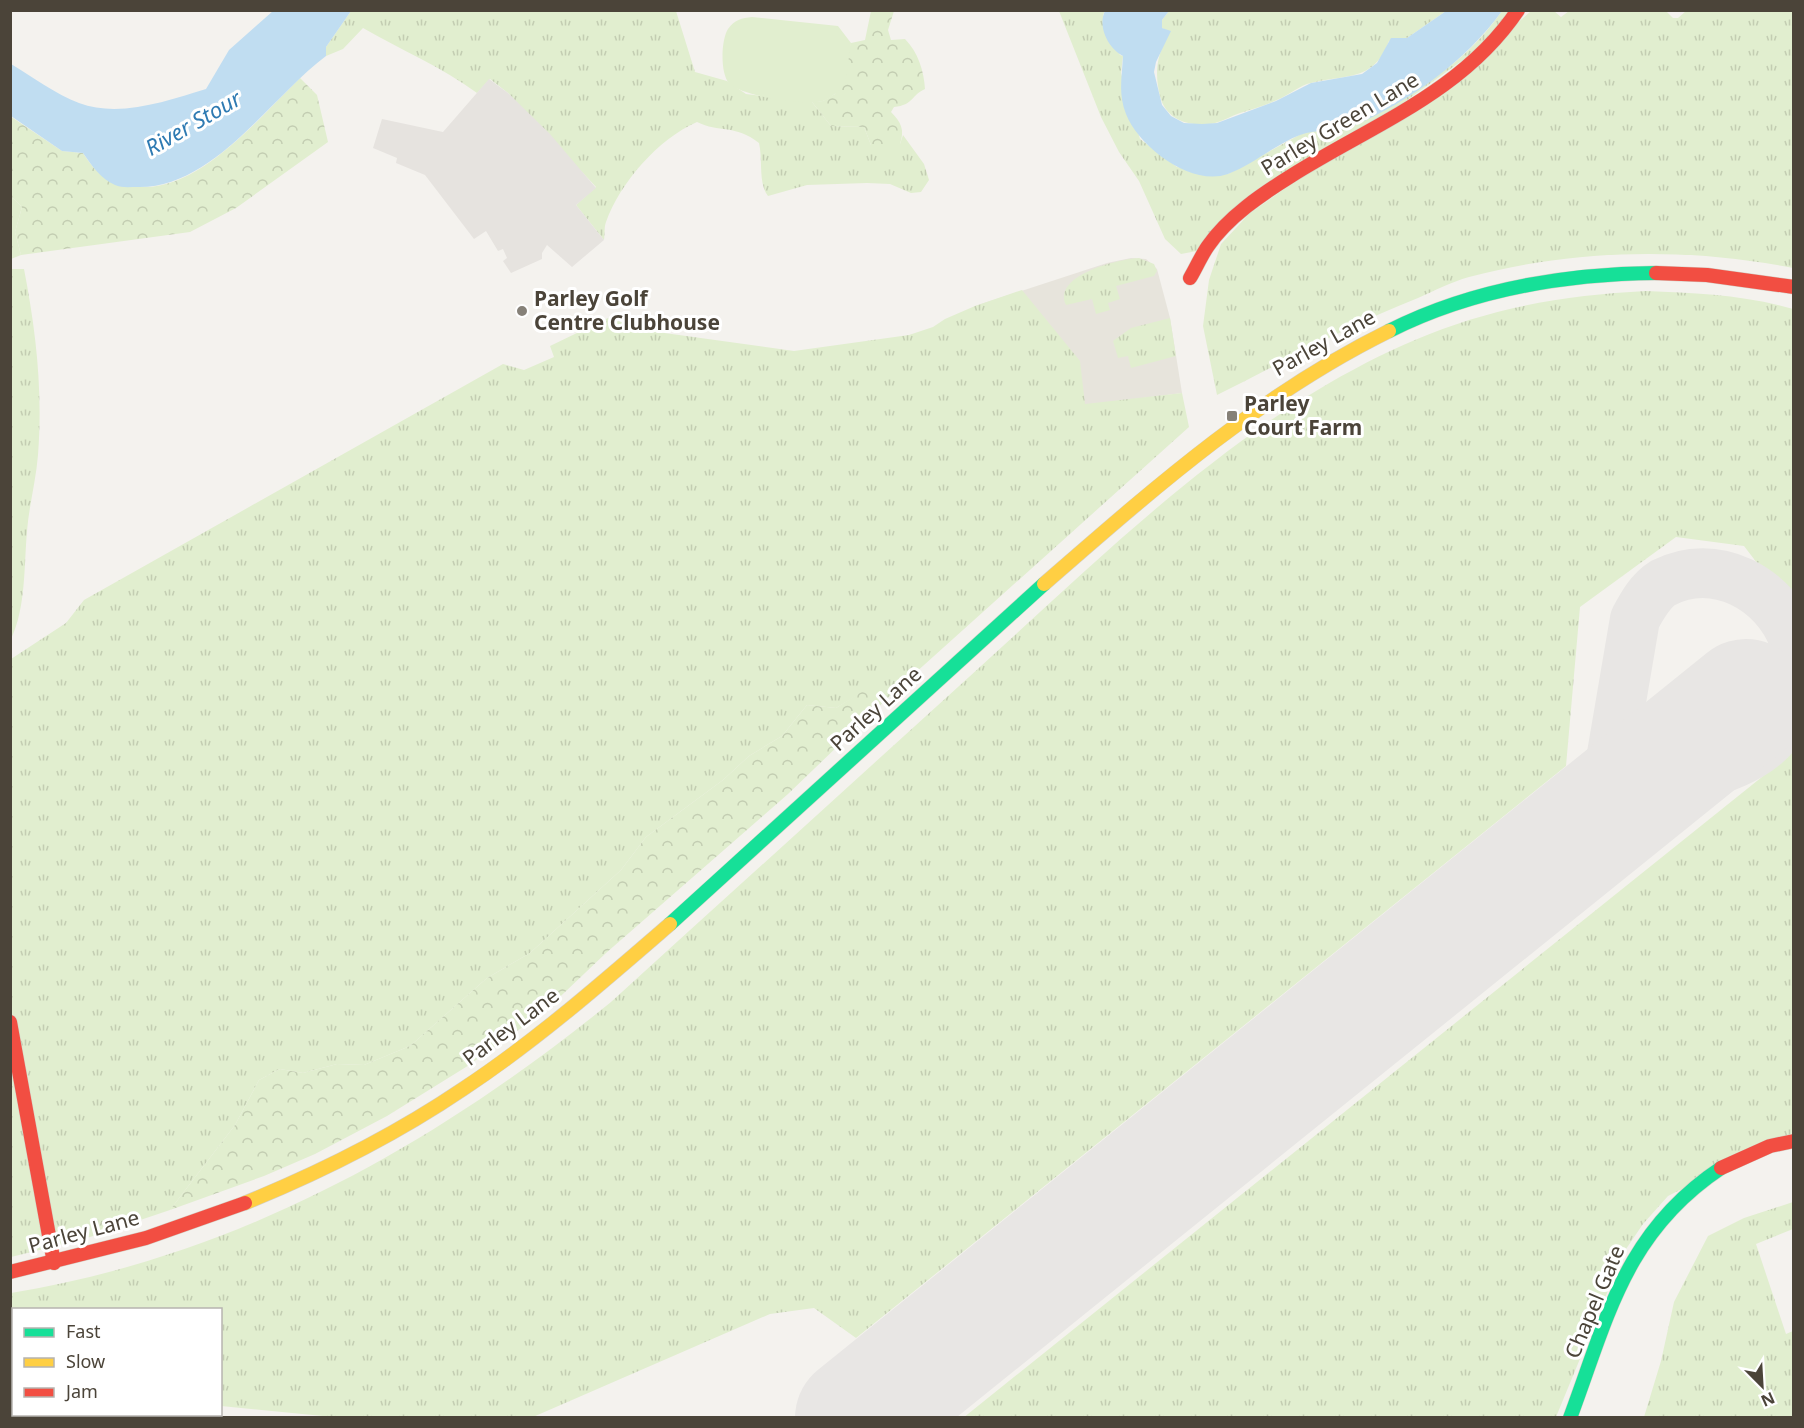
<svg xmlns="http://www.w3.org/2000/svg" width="1804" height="1428" viewBox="0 0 1804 1428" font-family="'Noto Sans',sans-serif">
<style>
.residential{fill:#e7e4dc}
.grass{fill:url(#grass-tufts)}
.forest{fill:url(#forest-crowns)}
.green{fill:#e1eecf}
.parking{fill:#e6e3df}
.water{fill:#c0ddf1}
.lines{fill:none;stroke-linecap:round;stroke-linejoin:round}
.taxiway{stroke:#e8e6e4;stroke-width:50}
.runway{stroke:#e8e6e4;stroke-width:124}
.fast-casing{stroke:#d3cfc5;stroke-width:15}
.slow-casing{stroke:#d3cfc5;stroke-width:15}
.jam-casing{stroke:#d3cfc5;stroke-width:15}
.fast{stroke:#16e098;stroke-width:14}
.slow{stroke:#ffcf43;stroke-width:14}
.jam{stroke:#f24e42;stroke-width:14}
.poi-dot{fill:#868178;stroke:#fff;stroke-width:2}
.labels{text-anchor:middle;stroke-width:6;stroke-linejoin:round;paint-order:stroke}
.street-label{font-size:21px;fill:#4b4439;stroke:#fff}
.poi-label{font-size:21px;font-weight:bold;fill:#4b4439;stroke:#fff;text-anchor:start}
.water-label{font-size:22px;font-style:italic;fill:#2e7ab2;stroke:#fff}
</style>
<defs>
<pattern id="grass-tufts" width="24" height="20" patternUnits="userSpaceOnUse" patternTransform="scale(1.5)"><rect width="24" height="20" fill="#e1eecf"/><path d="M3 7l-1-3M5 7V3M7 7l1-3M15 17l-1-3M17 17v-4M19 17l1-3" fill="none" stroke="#c3cdb2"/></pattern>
<pattern id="forest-crowns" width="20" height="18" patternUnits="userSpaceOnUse" patternTransform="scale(1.5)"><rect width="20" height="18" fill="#e1eecf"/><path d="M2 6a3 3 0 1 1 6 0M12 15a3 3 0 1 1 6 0" fill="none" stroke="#c3cdb2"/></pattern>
</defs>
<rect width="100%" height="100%" fill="#f4f2ee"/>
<path class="residential" d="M1131 258 1146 259 1157 269 1170 318 1182 393 1096 404 1007 410 975 306 1107 263Z"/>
<g class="grass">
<path d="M351 11H676L695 72 727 81 746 94 812 102 831 126 864 127 871 145 900 144 903 135 924 164 929 180 921 192 911 193 890 184 867 183 807 185 768 196C758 183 763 160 759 143 735 124 719 133 697 122 658 139 620 183 606 222 604 227 605 234 604 240L576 205 596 187 508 93 490 79 477 93C442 67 401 50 363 28L343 49 326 56V47Z"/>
<path d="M1059 11H1105L1103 15 1120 55 1123 56 1121 73 1140 139 1177 167 1228 174 1301 134 1320 129 1333 130C1402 99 1457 75 1502 11H1512L1488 42 1197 251 1181 254 1165 239 1139 181 1119 152 1101 117Z"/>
<path d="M1169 11H1446L1407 38 1389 41C1374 82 1346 74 1311 83 1300 85 1289 95 1279 99 1267 105 1253 109 1240 113 1231 116 1223 121 1215 123 1192 128 1166 121 1160 96 1154 71 1157 54 1170 32L1162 28V20Z"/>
<path d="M1531 11H1554L1561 17 1569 11H1666L1673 18H1678L1686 11H1793V268C1685 247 1575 249 1469 277 1451 282 1434 291 1418 298 1349 325 1283 362 1217 395L1203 326 1209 280 1221 244 1249 214 1515 25Z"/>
<path d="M11 196 22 207 15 232 21 255 11 259Z"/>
<path d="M1139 258 1154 264 1157 271 1154 276 1116 286 1120 299 1108 303 1110 310 1096 314 1092 299 1066 305C1052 275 1119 259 1139 258Z"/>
<path d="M10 269H24C36 331 43 391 38 455 36 480 29 506 27 531 24 565 26 608 11 639Z"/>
<path d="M1022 290 1080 361 1085 404 1182 393 1189 427 894 692 869 688 836 708 807 705 782 736 749 756 723 780 646 837 621 870 530 953 487 978 410 1046 364 1065 337 1064 303 1073 280 1069 259 1080 235 1125 170 1210 84 1239 11 1257V659L66 623 84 600 503 364 524 370 554 357 550 346 608 318 650 331 794 351 909 335 933 327 945 319 975 306Z"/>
<path d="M1646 291C1695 293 1746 295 1793 309V610L1744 546 1676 537 1580 607 1566 766 856 1338 814 1308 770 1314 533 1417 343 1418 221 1406 220 1310H14V1395L11 1396V1293C238 1256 435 1145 611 1002 731 893 850 785 969 677 1117 543 1274 382 1469 320 1527 302 1585 294 1646 291Z"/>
<path d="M1170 318 1176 356 1131 368 1128 356 1118 358 1113 341 1131 328Z"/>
<path d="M1793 752V1133L1668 1196 1643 1224 1624 1252 1556 1417 963 1418Z"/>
<path d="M1793 1202V1229L1756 1244 1786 1334 1793 1331V1417H1644L1661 1361 1674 1302 1708 1236 1744 1218Z"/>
</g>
<g class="forest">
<path d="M871 11H894L888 30 891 40 905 39C918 52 924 71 925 89 911 95 914 105 894 107L891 112C901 122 905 130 900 144L883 150 871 145 864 127 831 126 812 102 823 101 835 94 851 43 865 40Z"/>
<path d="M300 78 317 95 328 142 236 208 190 232 21 255 15 232 22 207 11 196 10 116 62 151 83 153C97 174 98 173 122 181 129 183 137 187 144 187 202 188 261 116 300 78Z"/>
<path d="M869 687 894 692 788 794 606 953 544 1012 466 1067 387 1116 315 1154 264 1176 170 1210 235 1125 259 1080 280 1069 303 1073 337 1064 364 1065 410 1046 487 978 530 953 621 870 646 837 723 780 749 756 782 736 807 705 836 708Z"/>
</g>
<path class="green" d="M752 17 838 26 851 43 845 84C839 91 831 98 823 101 806 106 740 96 729 83 720 73 721 40 728 29 734 20 742 18 752 17Z"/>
<path class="parking" d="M489 79 508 93 550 134 596 188 576 205 604 240 572 267 547 245 542 253V259L511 273 503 261 507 258 503 249 498 251 486 231 474 239 425 175 396 163 397 158 373 148 382 119 443 132Z"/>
<g class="water">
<path d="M273 11H351L326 47V56C270 98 213 189 137 187 130 187 121 188 115 185 100 178 92 166 83 153L62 151 11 116V64C31 76 57 95 79 103 119 118 167 101 206 89L229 50Z"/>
<path d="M1105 11H1169L1162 20V28L1171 31 1156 62 1154 72 1162 105 1171 116 1184 123 1202 124 1217 123 1276 101 1311 83 1362 74 1377 63 1391 38H1407L1446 11H1502C1466 61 1409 102 1353 126 1337 133 1317 128 1300 135 1274 145 1253 165 1228 174 1191 187 1139 147 1126 114 1118 94 1122 77 1123 56 1109 49 1097 27 1105 11Z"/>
</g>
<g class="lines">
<g class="taxiway">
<path d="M1605 813C1621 805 1637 795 1655 789 1710 770 1769 766 1794 704"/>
<path d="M1584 829 1598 812 1605 795 1635 619C1642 606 1650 591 1663 583 1715 556 1775 588 1794 640"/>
<path d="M48 1418H67"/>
</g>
<path class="runway" d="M857 1418 1746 701"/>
<defs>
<g id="fast">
<path d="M1389 331C1472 289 1564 274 1656 273"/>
<path d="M670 924 1044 584"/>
<path d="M1570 1418C1608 1316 1625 1232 1721 1168"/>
</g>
<g id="slow">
<path d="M1044 584C1152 490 1259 395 1389 331"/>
<path d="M245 1203C321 1172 395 1135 463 1089 537 1040 603 982 670 924"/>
</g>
<g id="jam">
<path d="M1656 273 1707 275 1794 287"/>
<path d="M1190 278C1196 268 1201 256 1208 246 1228 217 1262 194 1291 176 1372 125 1463 92 1518 10"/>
<path d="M10 1022 54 1263"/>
<path d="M1721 1168 1770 1146 1794 1141"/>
<path d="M10 1272 146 1238 245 1203"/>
</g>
</defs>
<use href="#fast" class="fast-casing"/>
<use href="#slow" class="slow-casing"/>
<use href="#jam" class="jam-casing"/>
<use href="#fast" class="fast"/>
<use href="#slow" class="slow"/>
<use href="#jam" class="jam"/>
</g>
<g class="poi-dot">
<circle cx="522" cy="311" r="6"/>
<rect x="1226" y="410" width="12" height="12" rx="3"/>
</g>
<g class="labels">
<g class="street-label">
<text transform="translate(1340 124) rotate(-31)" y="7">Parley Green Lane</text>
<text transform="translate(1324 343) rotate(-29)" y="7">Parley Lane</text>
<text transform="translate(876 709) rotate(-42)" y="7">Parley Lane</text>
<text transform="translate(511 1027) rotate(-37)" y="7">Parley Lane</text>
<text transform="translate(84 1232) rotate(-15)" y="7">Parley Lane</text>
<text transform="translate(1595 1302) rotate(-67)" y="7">Chapel Gate</text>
</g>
<g class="poi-label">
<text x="534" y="306">Parley Golf<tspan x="534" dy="24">Centre Clubhouse</tspan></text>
<text x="1244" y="411">Parley<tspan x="1244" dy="24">Court Farm</tspan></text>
</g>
<g class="water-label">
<text transform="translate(193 123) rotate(-30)" y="8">River Stour</text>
</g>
</g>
<rect width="1804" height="1428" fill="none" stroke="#4b4439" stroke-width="24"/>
<rect x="12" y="1308" width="210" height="108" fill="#ffffff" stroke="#b7b4b0" stroke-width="1.5"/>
<rect x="24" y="1328" width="30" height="9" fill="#16e098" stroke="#b7b4b0" stroke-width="1.5"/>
<text x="66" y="1338" font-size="18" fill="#4b4439">Fast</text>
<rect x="24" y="1358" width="30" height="9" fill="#ffcf43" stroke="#b7b4b0" stroke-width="1.5"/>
<text x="66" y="1368" font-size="18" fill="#4b4439">Slow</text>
<rect x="24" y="1388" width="30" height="9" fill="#f24e42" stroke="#b7b4b0" stroke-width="1.5"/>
<text x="66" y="1398" font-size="18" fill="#4b4439">Jam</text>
<g transform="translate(1762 1386) rotate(156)" stroke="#ffffff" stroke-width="4.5" paint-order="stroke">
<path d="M0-4.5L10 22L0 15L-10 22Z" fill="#4b4439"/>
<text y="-9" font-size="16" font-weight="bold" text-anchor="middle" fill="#4b4439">N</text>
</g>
</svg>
